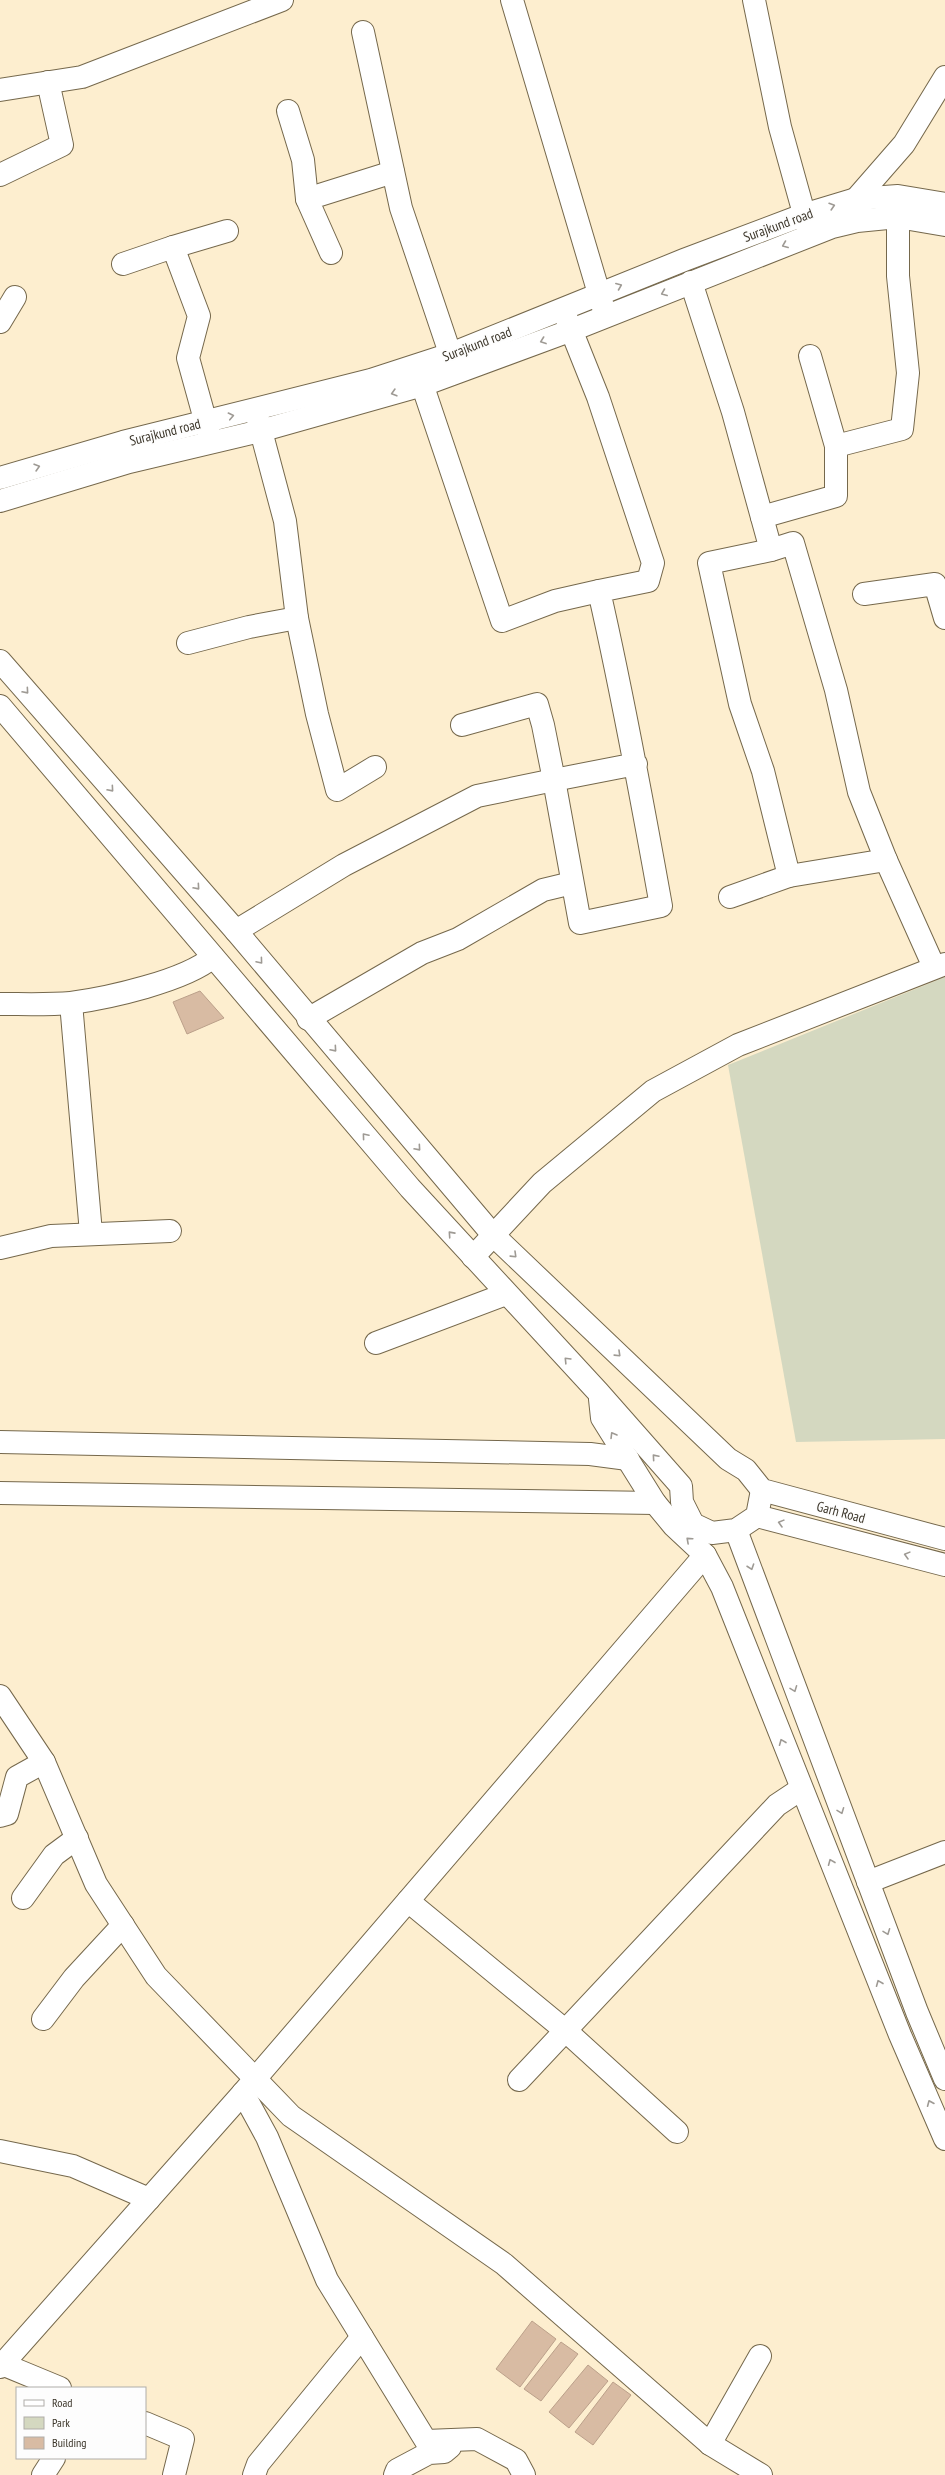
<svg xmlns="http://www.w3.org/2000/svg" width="945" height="2475" viewBox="0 0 945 2475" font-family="'PT Sans Narrow',sans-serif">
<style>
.green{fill:#d4d8c0}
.building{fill:#d8bba3;stroke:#bba08a}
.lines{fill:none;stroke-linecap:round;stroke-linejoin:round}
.minor-casing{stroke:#75684c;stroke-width:24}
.major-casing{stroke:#75684c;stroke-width:24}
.minor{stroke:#fff;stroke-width:22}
.major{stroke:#fff;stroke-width:22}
.oneway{stroke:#9e9a94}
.labels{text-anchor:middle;stroke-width:3.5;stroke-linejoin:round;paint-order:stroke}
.street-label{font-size:14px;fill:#3c362a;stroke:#fdfdfd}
</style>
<rect width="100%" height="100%" fill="#fdeecf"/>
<path class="green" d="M945 977V1439L796 1442 728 1065Z"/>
<g class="building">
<path d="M200 991 224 1018 187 1034 173 1002Z"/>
<path d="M532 2321 556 2339 520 2387 496 2369Z"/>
<path d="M561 2342 578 2354 541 2401 524 2389Z"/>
<path d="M588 2365 608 2381 569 2428 549 2412Z"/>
<path d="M613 2382 631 2395 593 2445 575 2432Z"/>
</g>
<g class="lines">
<defs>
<g id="minor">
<path d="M512 0 603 307"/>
<path d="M754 0 780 127 808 228"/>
<path d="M363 32 401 208 455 368"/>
<path d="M0 90 82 77 282 0"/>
<path d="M288 111 303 160 307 199"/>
<path d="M0 175 62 145 48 82"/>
<path d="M856 207V199L904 144 945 77"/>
<path d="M173 247 227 231"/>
<path d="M331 253 307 199 393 172"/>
<path d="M123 264 173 247 199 316 188 358 209 434"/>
<path d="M691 282 733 412 771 550 793 543 836 690 859 792 886 860 934 967"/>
<path d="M566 317 598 397 653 563 648 581 599 591C623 696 642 800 661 906L580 923 554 780 636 764"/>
<path d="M0 322 15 297"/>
<path d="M810 356 836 446"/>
<path d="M418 372 502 621 555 601 599 591"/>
<path d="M257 416 285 521 297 618 317 714 337 790 375 767"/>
<path d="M0 478 123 442 371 380 451 354 684 260 803 215 856 199 898 196 945 204"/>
<path d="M0 501 129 462 260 431 423 385 572 330 832 227 857 221 898 217 945 225"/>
<path d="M762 517 836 496V446L902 429 908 373 898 276V203"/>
<path d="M771 550 709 563 740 704 763 771 789 876 886 860"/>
<path d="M864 594 935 584 945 618"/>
<path d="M188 643 249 627 297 618"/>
<path d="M730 897 789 876"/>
<path d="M236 931 344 865 477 796 554 780 543 725 537 704 462 725"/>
<path d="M71 1003 91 1233"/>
<path d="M0 1004C23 1004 48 1005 71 1003 108 998 185 981 213 957"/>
<path d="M308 1019 422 953 458 939 543 890 572 883"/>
<path d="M0 1248 51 1236 170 1231"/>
<path d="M473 1257 542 1183 653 1091 738 1045 945 964"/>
<path d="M376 1343 506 1294"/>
<path d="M0 1442 590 1454 628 1459"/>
<path d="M0 1493 655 1503"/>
<path d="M0 1696 44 1762 96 1884 156 1976 291 2116 504 2264 710 2444 761 2475"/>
<path d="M0 1816 7 1814 17 1777 44 1762"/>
<path d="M868 1882 945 1852"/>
<path d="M23 1898 54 1855 77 1838"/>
<path d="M408 1901 566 2031 677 2132"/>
<path d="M43 2019 74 1978 123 1925"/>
<path d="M519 2080 777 1805 801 1789"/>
<path d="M243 2093 267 2137 327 2280 426 2441 477 2439 516 2460 524 2475"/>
<path d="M0 2151 73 2166 149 2199"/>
<path d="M2 2364 60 2388"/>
<path d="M145 2423 183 2439 174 2475"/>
<path d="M710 2444 760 2356"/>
<path d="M43 2475 54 2458"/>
<path d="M254 2475 258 2464 362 2337"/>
<path d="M395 2475 397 2470 429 2453 444 2452 450 2447"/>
</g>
<g id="major">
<path d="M0 661 236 931 493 1235 728 1459 746 1470 762 1490 945 1539"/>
<path d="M0 706 410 1188 599 1393 681 1486 682 1502 693 1524 712 1533 736 1530 757 1516 762 1490"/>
<path d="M600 1399 602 1418 655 1503 674 1526 705 1555 722 1587 900 2035 945 2139"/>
<path d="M757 1516 945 1565"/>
<path d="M736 1530 917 2012 945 2079"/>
<path d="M0 2367 243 2093 705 1555"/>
</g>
</defs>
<use href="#minor" class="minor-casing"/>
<use href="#major" class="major-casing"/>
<use href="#minor" class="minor"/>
<use href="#major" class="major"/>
</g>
<defs><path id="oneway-chevron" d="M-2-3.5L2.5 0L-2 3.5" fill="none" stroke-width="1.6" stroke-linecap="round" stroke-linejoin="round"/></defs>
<g class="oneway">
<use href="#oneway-chevron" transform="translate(832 206) rotate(-17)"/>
<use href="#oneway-chevron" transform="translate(785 245) rotate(158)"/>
<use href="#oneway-chevron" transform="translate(619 286) rotate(-22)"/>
<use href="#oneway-chevron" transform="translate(664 293) rotate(158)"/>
<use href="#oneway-chevron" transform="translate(543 341) rotate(160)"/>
<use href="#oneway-chevron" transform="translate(394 393) rotate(164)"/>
<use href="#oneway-chevron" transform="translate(231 416) rotate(-12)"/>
<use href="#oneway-chevron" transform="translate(37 467) rotate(-16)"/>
<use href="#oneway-chevron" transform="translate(26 691) rotate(49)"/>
<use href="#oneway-chevron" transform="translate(111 789) rotate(49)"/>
<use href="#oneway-chevron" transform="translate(197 887) rotate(49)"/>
<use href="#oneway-chevron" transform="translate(260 961) rotate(50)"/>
<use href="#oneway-chevron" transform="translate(334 1049) rotate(49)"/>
<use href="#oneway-chevron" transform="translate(365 1136) rotate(-130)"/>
<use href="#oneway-chevron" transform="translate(418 1148) rotate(49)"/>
<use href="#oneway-chevron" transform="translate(451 1234) rotate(-132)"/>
<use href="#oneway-chevron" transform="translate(514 1255) rotate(44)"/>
<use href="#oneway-chevron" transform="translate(618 1354) rotate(44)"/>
<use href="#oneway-chevron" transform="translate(567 1360) rotate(-134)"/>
<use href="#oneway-chevron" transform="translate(613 1435) rotate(-121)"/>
<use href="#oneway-chevron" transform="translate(655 1457) rotate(-131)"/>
<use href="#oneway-chevron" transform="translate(781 1523) rotate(-165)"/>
<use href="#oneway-chevron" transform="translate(689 1540) rotate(-138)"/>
<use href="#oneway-chevron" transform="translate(907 1555) rotate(-165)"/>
<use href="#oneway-chevron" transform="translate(751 1567) rotate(71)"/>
<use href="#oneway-chevron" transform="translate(794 1689) rotate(69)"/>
<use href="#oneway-chevron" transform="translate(782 1742) rotate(-112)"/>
<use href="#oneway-chevron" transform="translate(841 1811) rotate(69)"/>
<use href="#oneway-chevron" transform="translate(831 1862) rotate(-112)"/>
<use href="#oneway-chevron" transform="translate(887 1932) rotate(69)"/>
<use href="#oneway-chevron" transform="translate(879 1983) rotate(-112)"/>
<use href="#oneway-chevron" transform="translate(930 2103) rotate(-113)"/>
</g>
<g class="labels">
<g class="street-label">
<text transform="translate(778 225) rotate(-20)" y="5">Surajkund road</text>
<text transform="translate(477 344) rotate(-21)" y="5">Surajkund road</text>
<text transform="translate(165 432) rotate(-14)" y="5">Surajkund road</text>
<text transform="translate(841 1512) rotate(15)" y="5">Garh Road</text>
</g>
</g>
<rect x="16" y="2387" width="130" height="72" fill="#fdfdfd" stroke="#b0ada9"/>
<rect x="24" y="2400" width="20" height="6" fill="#ffffff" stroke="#b0ada9"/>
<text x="52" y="2407" font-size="12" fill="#3c362a">Road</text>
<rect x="24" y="2417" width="20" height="12" fill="#d4d8c0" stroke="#b0ada9"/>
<text x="52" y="2427" font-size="12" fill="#3c362a">Park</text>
<rect x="24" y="2437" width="20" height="12" fill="#d8bba3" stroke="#b0ada9"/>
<text x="52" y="2447" font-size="12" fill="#3c362a">Building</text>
</svg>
